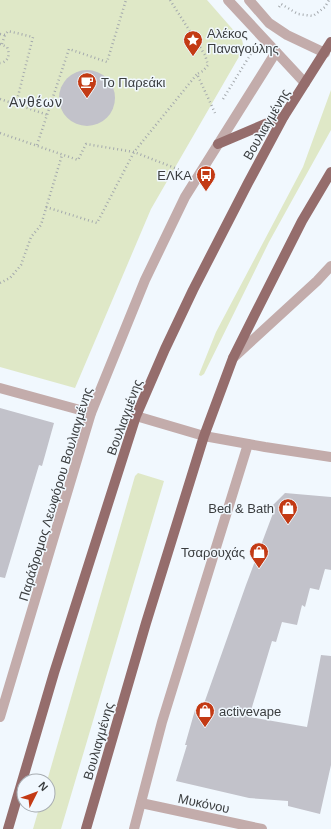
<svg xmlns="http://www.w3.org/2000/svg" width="331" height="829" viewBox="0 0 331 829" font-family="Arial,sans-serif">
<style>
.green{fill:#dfe8c7}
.building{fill:#c2c2ca}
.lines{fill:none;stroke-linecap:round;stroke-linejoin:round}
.path{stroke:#a4a9ad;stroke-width:2.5;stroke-dasharray:1 3;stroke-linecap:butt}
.minor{stroke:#c3acab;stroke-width:10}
.tertiary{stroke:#c3acab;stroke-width:10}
.primary{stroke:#956d6c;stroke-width:10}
.labels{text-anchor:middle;stroke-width:3;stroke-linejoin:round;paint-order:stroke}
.poi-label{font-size:13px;fill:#3a3d3f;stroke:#f1f8fe;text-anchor:start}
.street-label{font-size:13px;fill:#3a3d3f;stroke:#f1f8fe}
.neighbourhood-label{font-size:14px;letter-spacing:1px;fill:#3a3d3f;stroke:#f1f8fe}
</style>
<rect width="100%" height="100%" fill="#f1f8fe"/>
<g class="green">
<path d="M0 0H207L242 40 244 48 151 209 75 388 0 367Z"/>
<path d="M331 90V130L269 242 204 374 201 376 199 375 200 372 216 332 303 167Z"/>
<path d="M138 473 164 481 61 829H33L40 805H48V781H47L135 476Z"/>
</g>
<g class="building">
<circle cx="87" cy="98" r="28"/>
<path d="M0 408 54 423 42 466 39 465 5 578 0 577Z"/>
<path d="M285 493 331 497V570L325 569 319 590 310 588 305 607 302 605 297 625 282 622 276 642 272 641 249 717 307 727 321 655 331 656V765L320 814 288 806V801L249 798 176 781 187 745H185L195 710 201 712 246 585 275 508 273 505Z"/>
</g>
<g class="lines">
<g class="path">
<path d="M170 0 205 55 208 65 203 71 197 74"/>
<path d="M279 7 281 4 298 14 313 16 325 7 329 0"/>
<path d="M0 34 5 35 8 31 33 37 16 104"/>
<path d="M0 44 7 47C10 54 9 62 0 63"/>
<path d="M2 44 5 35"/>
<path d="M0 99 48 115"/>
<path d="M223 99 252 52"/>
<path d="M0 133 78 160 86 144 134 152 180 170"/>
<path d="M37 145 69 49 107 62 126 0"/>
<path d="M46 207 97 223 134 152 197 74 215 113"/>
<path d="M0 283 10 278 21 265 31 237 41 225 62 155"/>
</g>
<g class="minor">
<path d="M228 0 305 83"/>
<path d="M249 0 269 23 287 35 325 53"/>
<path d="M233 358 317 281 331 266"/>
<path d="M0 388 91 413"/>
<path d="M141 803 262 829"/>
</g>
<g class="tertiary">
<path d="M136 416 204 436 265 447 331 457"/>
<path d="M0 717 91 413 145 280 185 197 276 52"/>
<path d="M134 829 162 722 248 444"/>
</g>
<g class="primary">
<path d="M218 144 284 116"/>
<path d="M8 829 54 673 136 416 165 349 193 290 248 183 284 116 331 42"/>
<path d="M86 829 146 623 204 436 233 358 254 316 302 221 331 172"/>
</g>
</g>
<defs>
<symbol id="sight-pin" viewBox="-11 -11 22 30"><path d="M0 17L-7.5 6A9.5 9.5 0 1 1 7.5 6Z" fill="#c33a14" stroke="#f1f8fe"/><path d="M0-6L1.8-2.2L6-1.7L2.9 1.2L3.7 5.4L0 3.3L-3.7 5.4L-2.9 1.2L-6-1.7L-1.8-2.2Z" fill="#fff"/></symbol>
<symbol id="cafe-pin" viewBox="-11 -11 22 30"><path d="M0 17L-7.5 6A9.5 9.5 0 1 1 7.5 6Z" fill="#c33a14" stroke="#f1f8fe"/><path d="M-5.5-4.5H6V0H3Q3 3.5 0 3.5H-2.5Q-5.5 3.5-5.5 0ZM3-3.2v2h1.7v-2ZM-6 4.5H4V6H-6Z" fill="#fff"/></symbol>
<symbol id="bus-pin" viewBox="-11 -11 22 30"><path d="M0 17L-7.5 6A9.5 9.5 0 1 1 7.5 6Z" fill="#c33a14" stroke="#f1f8fe"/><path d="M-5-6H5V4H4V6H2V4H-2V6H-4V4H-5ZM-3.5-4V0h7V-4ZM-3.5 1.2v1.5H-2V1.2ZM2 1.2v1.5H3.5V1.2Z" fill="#fff"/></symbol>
<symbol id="shop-pin" viewBox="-11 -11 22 30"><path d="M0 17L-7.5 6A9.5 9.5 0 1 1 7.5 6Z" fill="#c33a14" stroke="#f1f8fe"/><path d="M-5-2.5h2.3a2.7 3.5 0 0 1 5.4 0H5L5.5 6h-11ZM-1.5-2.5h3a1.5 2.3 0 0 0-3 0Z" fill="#fff"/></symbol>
</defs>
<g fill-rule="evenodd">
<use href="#sight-pin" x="182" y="29" width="22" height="30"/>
<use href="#cafe-pin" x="76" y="71" width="22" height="30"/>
<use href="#bus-pin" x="195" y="164" width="22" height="30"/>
<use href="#shop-pin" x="277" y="497" width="22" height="30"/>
<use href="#shop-pin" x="248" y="541" width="22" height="30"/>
<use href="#shop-pin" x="194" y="700" width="22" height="30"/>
</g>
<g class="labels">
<g class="poi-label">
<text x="207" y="38">Αλέκος<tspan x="207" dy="15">Παναγούλης</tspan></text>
<text x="101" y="87">Το Παρεάκι</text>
<text x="192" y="180" text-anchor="end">ΕΛΚΑ</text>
<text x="274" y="513" text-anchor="end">Bed &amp; Bath</text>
<text x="245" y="557" text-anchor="end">Τσαρουχάς</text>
<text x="219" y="716">activevape</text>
</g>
<g class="street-label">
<text transform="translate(266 124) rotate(-60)" y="5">Βουλιαγμένης</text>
<text transform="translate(124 417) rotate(-70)" y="5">Βουλιαγμένης</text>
<text transform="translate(55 494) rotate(-73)" y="5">Παράδρομος Λεωφόρου Βουλιαγμένης</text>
<text transform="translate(98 741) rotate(-74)" y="5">Βουλιαγμένης</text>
<text transform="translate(204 803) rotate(12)" y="5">Μυκόνου</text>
</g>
<g class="neighbourhood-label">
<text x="36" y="107">Ανθέων</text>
</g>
</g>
<g transform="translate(36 793) rotate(48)"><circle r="19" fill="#f1f8fe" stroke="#a8adb2"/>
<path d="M0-3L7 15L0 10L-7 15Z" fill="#c33a14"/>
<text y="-6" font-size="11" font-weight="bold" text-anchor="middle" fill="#3a3d3f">N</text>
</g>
</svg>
